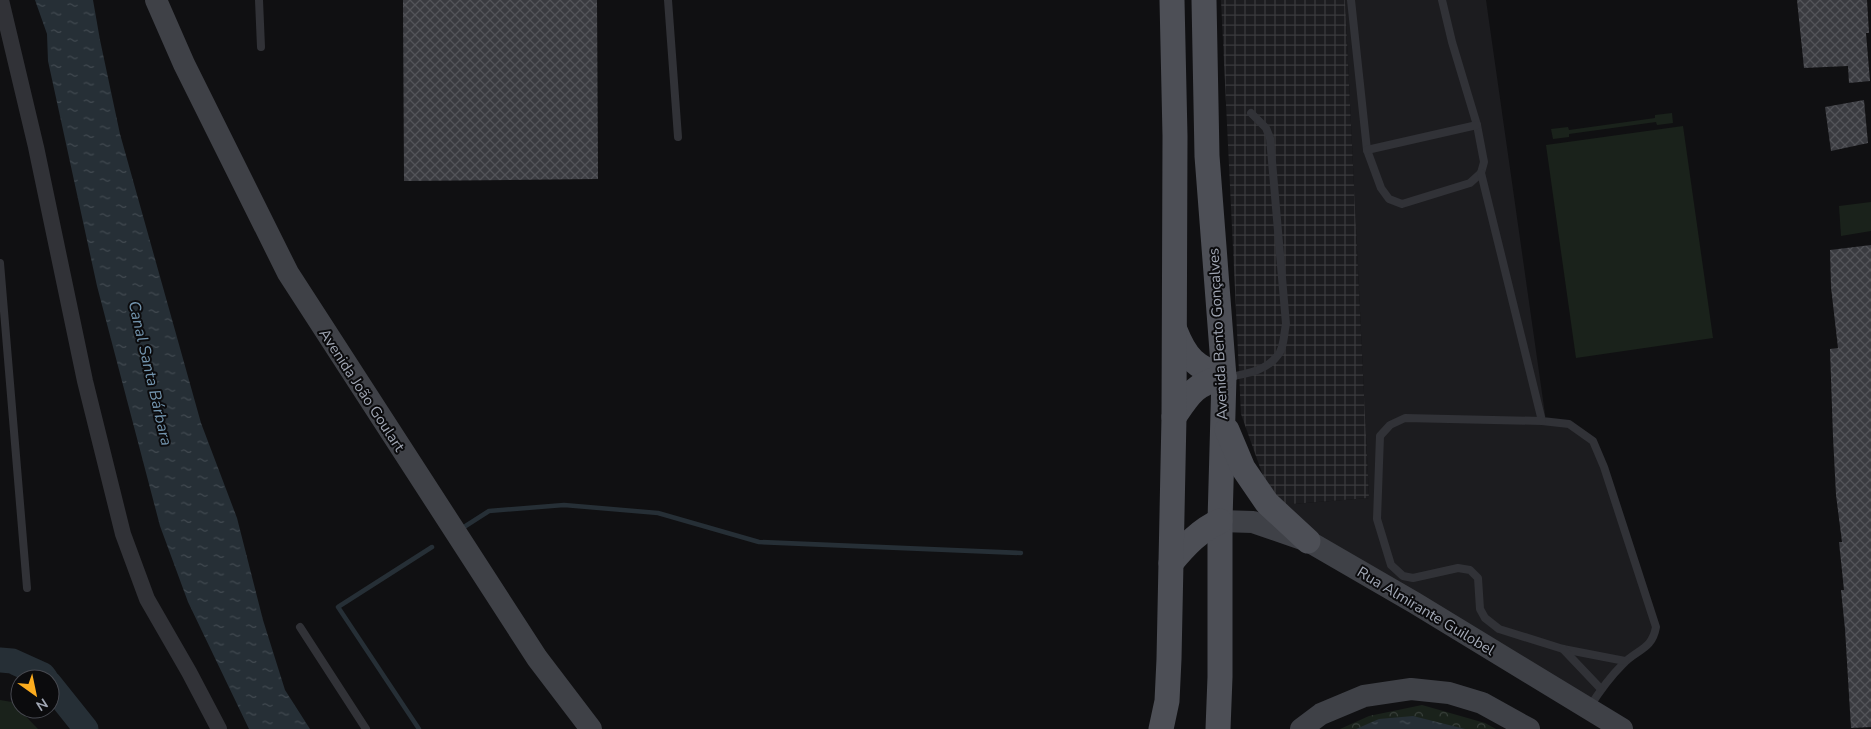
<svg xmlns="http://www.w3.org/2000/svg" width="1871" height="729" viewBox="0 0 1871 729" font-family="'Nunito Sans',sans-serif">
<style>
.built{fill:#1c1c1f}
.industrial{fill:url(#industrial-grid)}
.park{fill:url(#park-crowns)}
.garden{fill:#1a221b}
.water{fill:url(#water-ripples)}
.lines{fill:none;stroke-linecap:round;stroke-linejoin:round}
.stream{stroke:#262f36;stroke-width:4.5}
.river{stroke:#262f36;stroke-width:25}
.building{fill:url(#building-cross-hatch)}
.lane{stroke:#313237;stroke-width:8}
.street{stroke:#313237;stroke-width:16}
.secondary{stroke:#3f4147;stroke-width:22}
.primary{stroke:#4d4f56;stroke-width:25}
.labels{text-anchor:middle;stroke-width:4;stroke-linejoin:round;paint-order:stroke}
.street-label{font-size:15px;fill:#a1a7b4;stroke:#0b0b0d}
.water-label{font-size:16px;font-style:italic;fill:#7597b1;stroke:#0b0b0d}
</style>
<defs>
<pattern id="industrial-grid" width="8" height="8" patternUnits="userSpaceOnUse" patternTransform="scale(1.25)"><rect width="8" height="8" fill="#1c1c1f"/><path d="M0 4h8M4 0v8" fill="none" stroke="#3a3a3d"/></pattern>
<pattern id="park-crowns" width="20" height="18" patternUnits="userSpaceOnUse" patternTransform="scale(1.25)"><rect width="20" height="18" fill="#1a221b"/><path d="M2 6a3 3 0 1 1 6 0M12 15a3 3 0 1 1 6 0" fill="none" stroke="#383f3a"/></pattern>
<pattern id="water-ripples" width="26" height="14" patternUnits="userSpaceOnUse" patternTransform="scale(1.25)"><rect width="26" height="14" fill="#262f36"/><path d="M2 4q2-2 4 0t4 0M15 11q2-2 4 0t4 0" fill="none" stroke="#424a51"/></pattern>
<pattern id="building-cross-hatch" width="8" height="8" patternUnits="userSpaceOnUse" patternTransform="scale(1.25)"><rect width="8" height="8" fill="#3a3b40"/><path d="M0 0l8 8M0 8l8-8" fill="none" stroke="#535459"/></pattern>
</defs>
<rect width="100%" height="100%" fill="#101012"/>
<path class="built" d="M1345 0H1486L1546 421 1569 424 1593 441 1656 627 1654 637 1625 661 1591 705 1314 538 1279 505 1369 498Z"/>
<path class="industrial" d="M1221 0H1345L1369 498 1279 505 1267 487 1241 414Z"/>
<path class="park" d="M1422 705 1485 723 1496 729H1340L1369 716Z"/>
<g class="garden">
<path d="M1672 113 1673 123 1657 125 1656 122 1569 134V137L1553 139 1551 129 1568 127 1569 130 1655 118V115Z"/>
<path d="M1683 126 1713 338 1576 358 1546 145Z"/>
<path d="M1871 202V231L1841 236 1839 206Z"/>
<path d="M0 700 12 702 38 729H0Z"/>
</g>
<g class="water">
<path d="M35 0H93L100 40 120 134 201 423 237 518 263 620 285 690 310 729H249L188 602 160 526 97 286 48 61 47 34Z"/>
<path d="M1413 716 1465 729H1356L1379 719Z"/>
</g>
<g class="lines">
<g class="stream">
<path d="M464 527 489 511 564 505 658 513 759 542 1021 553"/>
<path d="M419 729 338 607 432 547"/>
</g>
<g class="river">
<path d="M0 660 12 661 43 675 46 679"/>
<path d="M50 684 86 729"/>
</g>
</g>
<g class="building">
<path d="M403 0H597L598 179 404 181Z"/>
<path d="M1797 0H1867L1869 33H1866L1870 81 1849 83 1848 66 1804 68Z"/>
<path d="M1864 100 1868 143 1831 151 1825 107Z"/>
<path d="M1871 245V727L1851 728 1845 629 1841 590H1844L1839 542H1842L1836 495 1833 437 1830 349 1838 348 1831 287 1830 250Z"/>
</g>
<g class="lines">
<g class="lane">
<path d="M259 0 261 47"/>
<path d="M668 0 678 137"/>
<path d="M1351 0 1367 150 1381 188 1389 199 1402 204 1470 183 1481 173 1484 162 1477 125 1452 42 1442 0"/>
<path d="M1367 150 1477 125"/>
<path d="M1481 173 1542 421 1569 424 1593 441 1604 467 1656 627C1652 650 1637 649 1623 664 1610 677 1599 692 1589 708"/>
<path d="M0 263 27 588"/>
<path d="M1228 377C1248 374 1269 370 1280 352 1284 345 1284 333 1286 324L1270 138 1266 128 1251 113"/>
<path d="M1542 421 1405 418 1390 425 1380 436 1377 519 1391 565 1403 576 1413 578 1458 568 1470 570 1478 578 1480 609 1485 618 1499 629 1563 649 1625 661"/>
<path d="M300 627 366 729"/>
<path d="M1563 649 1601 689"/>
</g>
<path class="street" d="M1 0 36 147 85 381 123 534 147 599 189 672 219 729"/>
<g class="secondary">
<path d="M156 0 184 64 288 273 537 658 591 729"/>
<path d="M1220 521 1253 522 1308 541 1415 603 1622 729"/>
<path d="M1301 729 1321 714 1364 696 1411 689 1449 693 1482 703 1529 729"/>
</g>
<g class="primary">
<path d="M1204 0 1207 156 1224 377 1220 521V677L1218 729"/>
<path d="M1175 330C1186 358 1195 367 1224 377"/>
<path d="M1174 417C1190 393 1195 384 1224 377"/>
<path d="M1227 430 1243 468 1267 503 1308 541"/>
<path d="M1171 563C1185 546 1200 530 1220 521"/>
<path d="M1161 729 1167 701 1169 659 1174 417 1175 136 1172 0"/>
</g>
</g>
<g class="labels">
<g class="street-label">
<text transform="translate(1218 334) rotate(-93)" y="5">Avenida Bento Gonçalves</text>
<text transform="translate(362 390) rotate(57)" y="5">Avenida João Goulart</text>
<text transform="translate(1426 611) rotate(31)" y="5">Rua Almirante Guilobel</text>
</g>
<g class="water-label">
<text transform="translate(151 373) rotate(77)" y="6">Canal Santa Bárbara</text>
</g>
</g>
<g transform="translate(35 694) rotate(147)"><circle r="24" fill="#0b0b0d" stroke="#474950"/>
<path d="M0-4L9 19L0 12L-9 19Z" fill="#fcac1e"/>
<text y="-8" font-size="14" font-weight="bold" text-anchor="middle" fill="#a1a7b4">N</text>
</g>
</svg>
